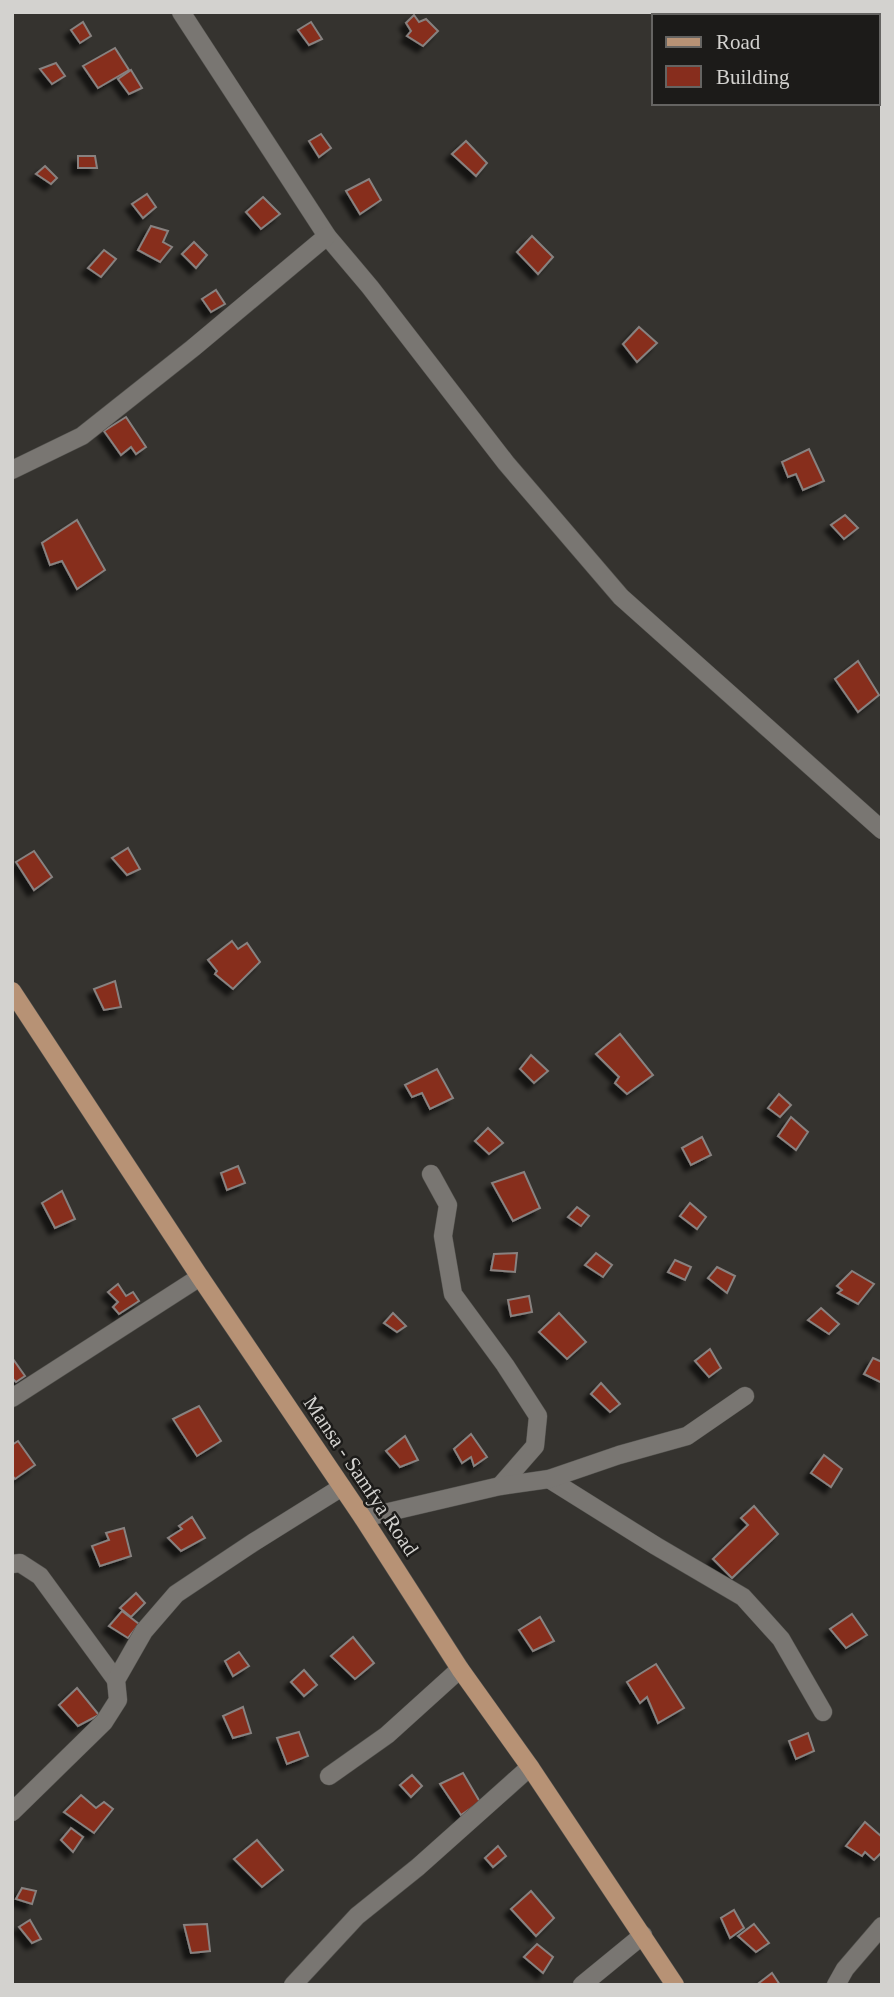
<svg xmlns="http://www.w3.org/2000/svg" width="894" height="1997" viewBox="0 0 894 1997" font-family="'Times New Roman',serif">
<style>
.building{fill:#872d1d;stroke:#888280;stroke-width:2;filter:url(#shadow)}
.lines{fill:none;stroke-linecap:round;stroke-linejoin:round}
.street-casing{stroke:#53524e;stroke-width:19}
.primary-casing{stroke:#53524e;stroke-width:19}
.street{stroke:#797672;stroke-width:18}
.primary{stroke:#b79275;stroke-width:18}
.labels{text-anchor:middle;stroke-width:5;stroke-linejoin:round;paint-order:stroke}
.street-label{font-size:21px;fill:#d3d2cf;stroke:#1c1b19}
</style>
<defs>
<filter id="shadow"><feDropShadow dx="-6" dy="6" stdDeviation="2" flood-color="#0009"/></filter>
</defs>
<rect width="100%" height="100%" fill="#35332f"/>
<g class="building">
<path d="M414 15 419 22 426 19 438 31 423 46 407 36 411 31 406 23Z"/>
<path d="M83 22 91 36 80 43 71 30Z"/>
<path d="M311 22 322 39 309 45 298 30Z"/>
<path d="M115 48 129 70 98 88 83 66Z"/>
<path d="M56 63 65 76 52 84 40 69Z"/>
<path d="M131 70 142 88 129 94 118 79Z"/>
<path d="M321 134 331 148 319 157 309 141Z"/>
<path d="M466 141 487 163 476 176 452 154Z"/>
<path d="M78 156H95L97 168H78Z"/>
<path d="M45 166 57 178 51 184 36 174Z"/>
<path d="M369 179 381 200 360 214 346 191Z"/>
<path d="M147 194 156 207 143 218 132 204Z"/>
<path d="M263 197 280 214 261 229 246 212Z"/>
<path d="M151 226 168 231 163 242 172 247 160 262 138 250Z"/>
<path d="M532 236 553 257 538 274 517 252Z"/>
<path d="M194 242 207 255 196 268 182 254Z"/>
<path d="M104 250 116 259 101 277 88 268Z"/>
<path d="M216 290 225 304 211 312 202 299Z"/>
<path d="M639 327 657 343 637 362 623 344Z"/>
<path d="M126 417 146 447 136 454 131 447 121 455 104 431Z"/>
<path d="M809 449 824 481 803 490 796 474 788 477 782 462Z"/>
<path d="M845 515 858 528 844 539 831 525Z"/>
<path d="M77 520 105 570 77 589 62 561 50 565 42 543Z"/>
<path d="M858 661 879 695 858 712 835 679Z"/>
<path d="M128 848 140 869 127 875 112 858Z"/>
<path d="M34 851 52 877 34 890 16 862Z"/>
<path d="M232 941 238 949 247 943 260 962 233 989 215 974 217 971 208 960Z"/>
<path d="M115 981 121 1007 104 1010 94 989Z"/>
<path d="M620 1034 653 1075 627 1094 615 1083 619 1077 596 1054Z"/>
<path d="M531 1055 548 1071 534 1083 520 1069Z"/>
<path d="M437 1069 453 1098 430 1109 422 1093 412 1097 405 1085Z"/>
<path d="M779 1094 791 1105 780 1117 768 1108Z"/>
<path d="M791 1117 808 1132 796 1150 778 1136Z"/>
<path d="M488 1128 503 1143 489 1154 475 1141Z"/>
<path d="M702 1137 711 1155 691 1165 682 1148Z"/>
<path d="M238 1166 245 1183 227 1190 221 1173Z"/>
<path d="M524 1172 540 1208 513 1221 492 1183Z"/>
<path d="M62 1191 75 1219 55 1228 42 1203Z"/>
<path d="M690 1203 706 1217 697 1229 680 1216Z"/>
<path d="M577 1207 589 1216 581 1226 568 1217Z"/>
<path d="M517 1253 515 1272 491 1270 494 1254Z"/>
<path d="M596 1253 612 1265 603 1277 585 1265Z"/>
<path d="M675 1260 691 1267 685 1280 668 1272Z"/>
<path d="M717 1267 735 1276 727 1293 708 1278Z"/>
<path d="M852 1271 874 1284 858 1304 838 1293 842 1290 837 1286Z"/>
<path d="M118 1284 126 1296 133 1292 139 1301 119 1314 113 1307 118 1302 108 1292Z"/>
<path d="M529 1296 532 1312 511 1316 508 1300Z"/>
<path d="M821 1308 839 1324 829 1334 808 1320Z"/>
<path d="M393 1313 406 1326 397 1332 384 1323Z"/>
<path d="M559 1313 586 1342 567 1359 539 1332Z"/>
<path d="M710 1349 721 1368 709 1377 695 1361Z"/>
<path d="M873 1358 882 1362V1383L864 1374Z"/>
<path d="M13 1359 25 1376 16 1382 12 1378Z"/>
<path d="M601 1383 620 1404 610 1412 591 1394Z"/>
<path d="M199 1406 221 1441 197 1456 173 1419Z"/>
<path d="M471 1434 487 1457 474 1466 471 1457 462 1463 454 1449Z"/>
<path d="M405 1436 418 1460 400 1467 386 1451Z"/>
<path d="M18 1441 35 1465 15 1479 12 1475V1445Z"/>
<path d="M824 1455 842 1469 831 1487 811 1473Z"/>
<path d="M754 1506 778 1534 732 1578 713 1559 748 1525 741 1518Z"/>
<path d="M192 1517 205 1538 181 1551 168 1538 182 1529 179 1526Z"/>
<path d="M124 1528 131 1556 100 1566 92 1546 109 1540 106 1533Z"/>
<path d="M136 1593 145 1603 131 1617 120 1608Z"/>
<path d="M122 1611 139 1624 128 1638 109 1626Z"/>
<path d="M852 1614 867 1635 846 1648 830 1629Z"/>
<path d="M540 1617 554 1641 533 1651 519 1630Z"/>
<path d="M353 1637 374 1663 355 1679 331 1656Z"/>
<path d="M239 1652 249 1666 233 1676 225 1661Z"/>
<path d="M656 1664 684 1708 658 1723 647 1697 640 1703 627 1682Z"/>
<path d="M304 1670 317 1685 304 1696 291 1682Z"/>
<path d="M77 1688 99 1715 78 1726 59 1705Z"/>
<path d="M243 1707 251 1733 233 1738 223 1716Z"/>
<path d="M299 1732 308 1756 287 1764 277 1738Z"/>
<path d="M808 1733 814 1751 796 1759 789 1741Z"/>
<path d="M463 1773 480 1802 461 1815 440 1784Z"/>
<path d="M412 1775 422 1786 411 1797 400 1785Z"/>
<path d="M81 1795 96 1808 104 1802 113 1809 94 1833 64 1812Z"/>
<path d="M865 1822 882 1837V1852L874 1860 865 1852 862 1856 846 1846Z"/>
<path d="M71 1828 83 1837 73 1852 61 1840Z"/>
<path d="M257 1840 283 1870 262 1887 234 1859Z"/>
<path d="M498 1846 506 1856 493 1867 485 1858Z"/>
<path d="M22 1888 36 1891 32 1904 16 1899Z"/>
<path d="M531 1891 554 1918 536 1936 511 1909Z"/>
<path d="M734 1910 744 1928 730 1938 721 1918Z"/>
<path d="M30 1920 41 1939 32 1943 19 1927Z"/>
<path d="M207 1924 210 1951 191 1953 184 1925Z"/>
<path d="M754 1924 769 1943 756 1952 738 1936Z"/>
<path d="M537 1944 553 1957 543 1973 524 1957Z"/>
<path d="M772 1973 780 1985H760L759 1983Z"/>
</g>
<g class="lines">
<defs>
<g id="street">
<path d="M181 12 327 236 370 287 506 463 621 597 882 830"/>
<path d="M12 470 82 436 193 348 327 236"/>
<path d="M431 1174 448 1205 443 1236 453 1294 505 1365 538 1416 535 1446 500 1486"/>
<path d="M12 1398 200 1277"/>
<path d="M549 1479 656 1546 743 1597 781 1639 823 1712"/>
<path d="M363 1518 500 1486 549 1479 619 1455 687 1436 745 1396"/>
<path d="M12 1564 20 1563 40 1576 116 1680"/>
<path d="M329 1776 387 1735 460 1669"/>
<path d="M12 1812 104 1722 118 1700 116 1680 144 1631 176 1594 254 1542 342 1487"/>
<path d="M293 1985 357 1916 418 1867 530 1767"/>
<path d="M582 1985 643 1935"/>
<path d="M836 1985 845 1969 882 1926"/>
</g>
<path id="primary" d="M12 991 200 1277 363 1518 460 1669 530 1767 675 1985"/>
</defs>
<use href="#street" class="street-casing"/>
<use href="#primary" class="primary-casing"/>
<use href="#street" class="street"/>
<use href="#primary" class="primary"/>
</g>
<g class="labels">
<g class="street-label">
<text transform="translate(361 1476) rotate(56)" y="7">Mansa - Samfya Road</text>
</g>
</g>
<rect width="894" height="1997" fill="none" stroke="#d3d2cf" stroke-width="28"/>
<rect x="652" y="14" width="228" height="91" fill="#1c1b19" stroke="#656462" stroke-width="2"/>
<rect x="666" y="37" width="35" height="10" fill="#b79275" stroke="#656462" stroke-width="2"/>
<text x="716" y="49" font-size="21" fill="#d3d2cf">Road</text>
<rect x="666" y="66" width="35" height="21" fill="#872d1d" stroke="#656462" stroke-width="2"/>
<text x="716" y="84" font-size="21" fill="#d3d2cf">Building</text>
</svg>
